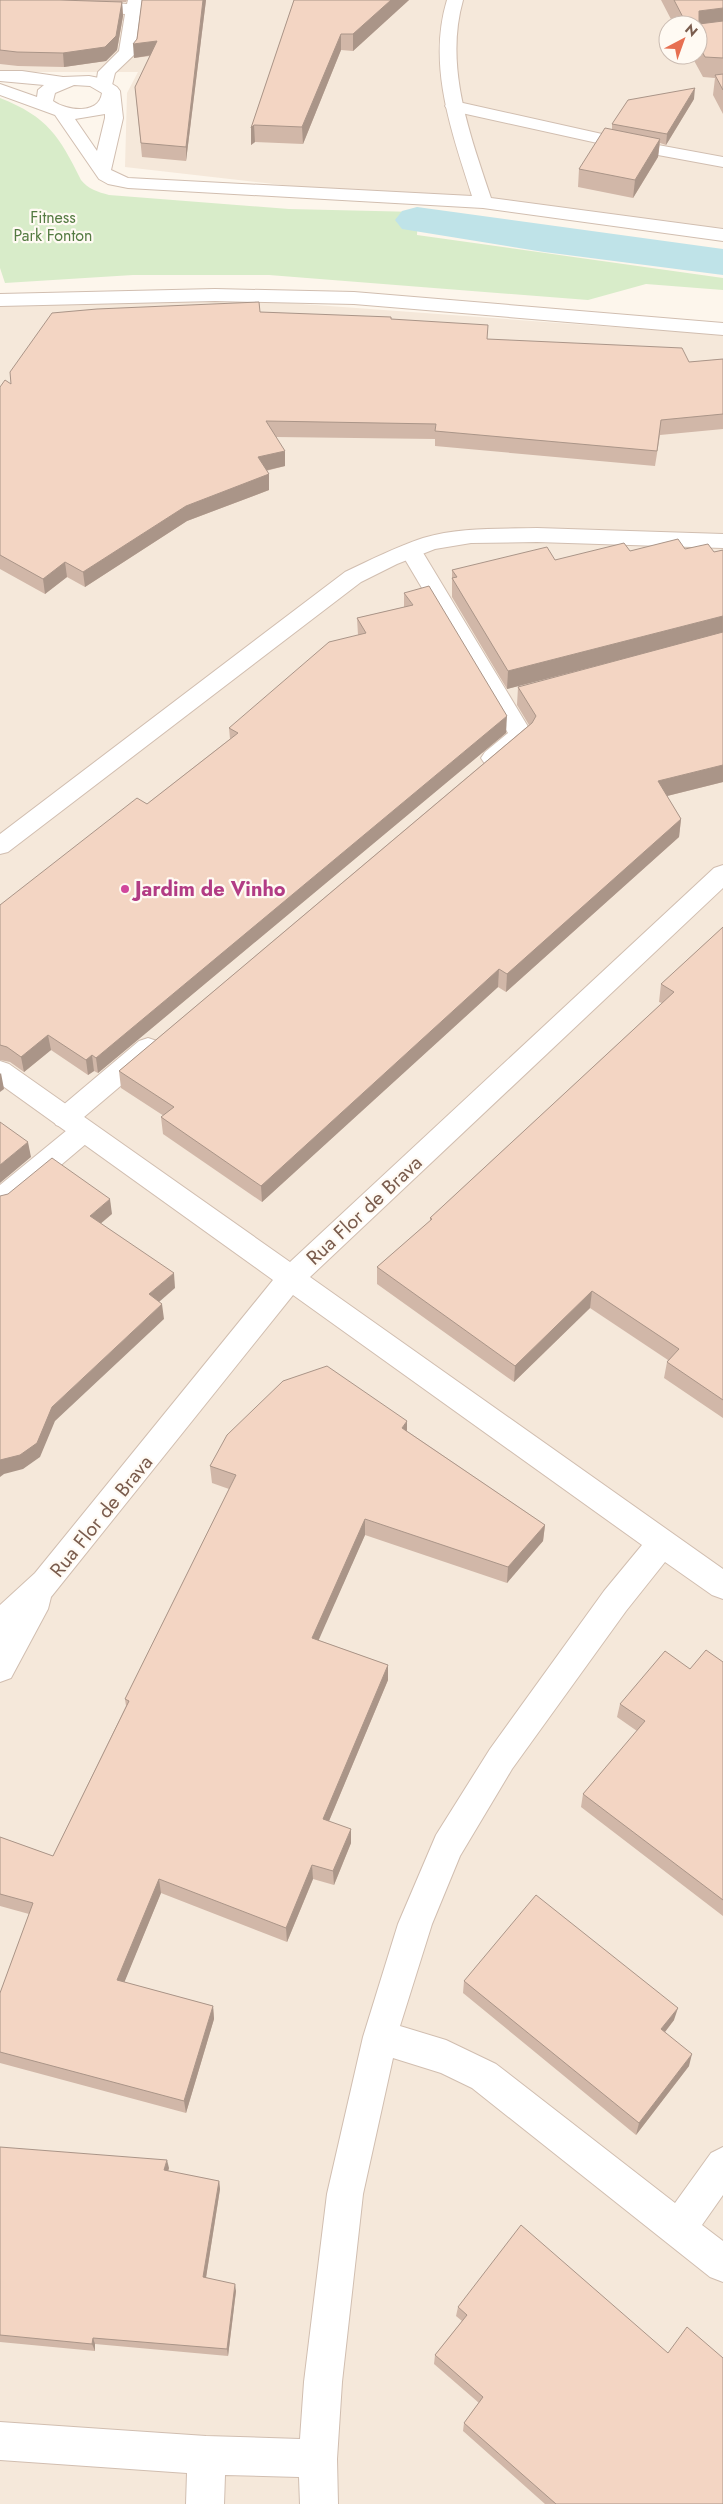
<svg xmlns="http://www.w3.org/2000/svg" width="723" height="2504" viewBox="0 0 723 2504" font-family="Jost,sans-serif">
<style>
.residential{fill:#f5e8da;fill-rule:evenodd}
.green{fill:#d8ecc9}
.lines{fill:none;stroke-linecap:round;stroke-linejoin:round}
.canal{fill:#bfe3e8;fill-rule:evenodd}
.lane-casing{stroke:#d1beb0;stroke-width:2}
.street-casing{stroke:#d1beb0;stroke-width:2}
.lane{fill:#fff;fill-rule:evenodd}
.street{fill:#fff;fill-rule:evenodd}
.wall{fill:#d1b7a8}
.shaded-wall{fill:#aa9588}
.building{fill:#f3d5c3;stroke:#aa9588}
.hotel-dot{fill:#d1479c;stroke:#fffaf3;stroke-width:2}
.labels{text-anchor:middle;stroke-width:4.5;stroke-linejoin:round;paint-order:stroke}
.far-park-label{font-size:16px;fill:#537a41;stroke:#fffaf3}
.hotel-label{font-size:20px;font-weight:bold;fill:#b23c85;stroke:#fffaf3;text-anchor:start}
.street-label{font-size:20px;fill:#7a5c4d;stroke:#fffaf3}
</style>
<rect width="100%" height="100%" fill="#fdf6ec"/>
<g class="residential">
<path d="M0 0H723V228L521 212 125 167 127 93 138 72H0ZM668 25H698V55H668Z"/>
<path d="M165 294 723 335V2504H0V304Z"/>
</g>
<path class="green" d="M0 98C48 117 59 136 81 180 88 189 98 192 109 195L289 209 418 212 417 235 723 278V290L646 284 588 300 269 275H133L5 283 0 268Z"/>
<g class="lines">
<path class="canal" d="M417 207 723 249V275L544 252 402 229 395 220 402 211Z"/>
<defs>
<g id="lane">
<path d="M128 0H144L136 53 115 73 111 89H99L96 85 98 72 119 51 125 14 85 11 79 10 77 6 79 2 85 1 127 4Z"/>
<path d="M454 101 620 138 723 157V167L620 148 448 110 445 106 448 102Z"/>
<path d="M411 544 419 546 422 551 533 735C524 749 502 768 485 764L481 758 485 752 508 733 400 551 403 546Z"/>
<path d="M148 1038 157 1041 161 1048 157 1055 77 1123 84 1121 93 1124 97 1131 93 1138 10 1208 0 1211V1185L72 1126 65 1128 56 1125 52 1118 56 1111 139 1041Z"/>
</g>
<g id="street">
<path d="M447 0H463C444 67 470 134 491 198L723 229V241L483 208 128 188 108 184 99 179 55 115 0 95V84L37 97 38 90 44 85 0 81V71H22L63 77 89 76 104 79 117 87 120 91 123 118 111 170 128 178 472 196C452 132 427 66 447 0ZM74 85 90 86 102 93C99 115 67 111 53 101L55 93ZM105 114V118L97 151 75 119Z"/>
<path d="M215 289 354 292 723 323V335L354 304 215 301 0 306V294Z"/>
<path d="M537 528 723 534V548L537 542 471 543 435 549 397 564 361 582 8 852 0 854V834L345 572C370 560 396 547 423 538 459 527 499 529 537 528Z"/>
<path d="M723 865V888L310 1277 723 1569V1599L712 1595 665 1562 626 1611 512 1769 460 1856 432 1924 400 2026 446 2040 496 2064 675 2203 711 2153 723 2147V2195L702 2225 723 2241V2282L710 2277 472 2088 441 2073 393 2058 363 2194 342 2382 337 2459 338 2504H300L299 2477 225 2475 224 2504H186L187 2473 0 2460V2422L206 2436 300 2439 304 2382 327 2194 363 2037 398 1924 436 1835 490 1749 604 1591 642 1545 293 1295 51 1597 48 1609 11 1678 0 1682V1605L35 1573 273 1280 0 1084V1061L9 1064 290 1262 714 868Z"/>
</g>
</defs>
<use href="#lane" class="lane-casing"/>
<use href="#street" class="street-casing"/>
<use href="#lane" class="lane"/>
<use href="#street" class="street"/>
</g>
<g class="wall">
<path d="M0 0H127L126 2H122L123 16 117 50 106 61 64 67 18 66 0 64Z"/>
<path d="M142 0H206L186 161 142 157 135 87 150 56 134 58Z"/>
<path d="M294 0H409L353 51 341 50 303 144 255 142 251 145V128Z"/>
<path d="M661 0H723V114L713 95 715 78 703 77 691 55H698V25H674Z"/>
<path d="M694 99 666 145 660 143 658 157 633 198 578 187 579 169 612 130V124Z"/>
<path d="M260 312 391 319 488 339 689 362 723 359V429L660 435 655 466 435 446V439L276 437 285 466 266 471 269 474V490L187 521 85 587 67 577 45 594 0 569V387Z"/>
<path d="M685 549 714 552 723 550V782L667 796 681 819 679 837 506 992 498 987 262 1202 163 1134 161 1117 164 1116 121 1088 119 1071 529 725 517 705 518 687 637 655 507 689 452 597V570L555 560 630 551Z"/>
<path d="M404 593 506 733 98 1073 94 1071 88 1075 51 1050 24 1072 10 1062 0 1060V905L147 804 230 739 229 728 358 635 357 618 404 607Z"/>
<path d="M723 927V1418L664 1378 667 1362 668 1360 590 1308 514 1382 377 1284V1267L430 1221V1218L662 1003 659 1002 661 984Z"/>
<path d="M407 1431 545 1525 543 1541 507 1583 365 1535 318 1640 388 1665V1680L329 1821 351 1843 334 1885 313 1879 287 1942 161 1893 124 1982 213 2006 214 2019 186 2113 0 2063V1993L29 1914 0 1906V1837L53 1856 126 1706 125 1699 229 1489 212 1483 210 1466Z"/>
<path d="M723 1662V1916L581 1807 583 1794 637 1731 617 1717 620 1704 690 1669Z"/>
<path d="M464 1981 674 2020 665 2032 689 2066 636 2135 463 1993Z"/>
<path d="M0 2147 169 2168 168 2171 219 2181 220 2189 206 2277 236 2291 228 2356 95 2344V2351L0 2342Z"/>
<path d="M458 2307 723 2504H545L463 2431 464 2423 479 2403 434 2364 435 2355 462 2321 456 2316Z"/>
</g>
<g class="shaded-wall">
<path d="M203 0H206L186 161V147Z"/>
<path d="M391 0H409L353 51V34Z"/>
<path d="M122 2 123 16 117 50 106 61 64 67 63 53Z"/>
<path d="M723 8V28L698 31 699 11Z"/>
<path d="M341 34V50L303 144 302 127Z"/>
<path d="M157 41 158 54 134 58 133 44Z"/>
<path d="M695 88 694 99 666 145 667 134Z"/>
<path d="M254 125 255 142 251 145V128Z"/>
<path d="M660 139 658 157 633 198 635 180Z"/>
<path d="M285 451V466L259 472 258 457Z"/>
<path d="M269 474V490L187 521 85 587 83 572 186 506Z"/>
<path d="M65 562 67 577 45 594 43 579Z"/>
<path d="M723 616V633L507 689 508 671Z"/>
<path d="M507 716 506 733 98 1073 96 1058Z"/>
<path d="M723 765V782L655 799 658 781Z"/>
<path d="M681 819 679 837 506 992 507 974Z"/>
<path d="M499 969 498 987 262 1202 261 1186Z"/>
<path d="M48 1035 51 1050 24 1072 21 1057Z"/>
<path d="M92 1055 94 1071 88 1075 86 1060Z"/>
<path d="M1 1073 4 1089 0 1092V1074Z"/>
<path d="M28 1142 31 1157 0 1183V1165Z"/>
<path d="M110 1199 112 1214 92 1231 90 1216Z"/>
<path d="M174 1273 175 1288 151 1309 149 1294Z"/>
<path d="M592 1291 590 1308 514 1382 515 1366Z"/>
<path d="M162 1304 164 1319 55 1421 40 1457 23 1469 4 1474 0 1477V1460L52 1407Z"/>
<path d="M407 1421V1438L402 1428Z"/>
<path d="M365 1519V1535L313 1653 312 1638Z"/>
<path d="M545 1525 543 1541 507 1583 508 1567Z"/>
<path d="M388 1665V1680L324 1833 323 1819Z"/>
<path d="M351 1829V1843L334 1885 333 1871Z"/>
<path d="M312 1865 313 1879 287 1942 286 1928Z"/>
<path d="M159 1879 161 1893 120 1993 117 1980Z"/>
<path d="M213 2006 214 2019 186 2113 184 2101Z"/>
<path d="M678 2008 674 2020 658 2041 661 2029Z"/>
<path d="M692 2054 689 2066 636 2135 639 2123Z"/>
<path d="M167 2160 169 2168 166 2178 164 2170Z"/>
<path d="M219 2181 220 2189 205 2284 203 2277Z"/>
<path d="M235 2284 236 2291 228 2356 227 2349Z"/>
<path d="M93 2338 95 2344V2351L92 2344Z"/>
</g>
<g class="building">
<path d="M0 0H60L122 2 116 36 105 47 63 53 17 52 0 50Z"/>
<path d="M142 0H203L186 147 141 143 135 87 157 41 133 44 137 39Z"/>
<path d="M294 0H391L353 34H341L302 127 254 125 251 128Z"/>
<path d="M674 0H723V8L699 11V24L723 21V58L705 57 698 44V25H687Z"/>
<path d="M723 74V90L715 75Z"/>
<path d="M695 88 667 134 612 124 628 100Z"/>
<path d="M605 128 660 139 635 180 579 169Z"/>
<path d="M259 302 260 312 391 317V319L488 325 487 339 682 348 689 362 723 359V414L661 420 657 451 435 431 436 424 266 421 285 451 258 457 269 474 186 506 83 572 65 562 43 579 0 555V387L5 380 11 384 10 372 52 313 97 309Z"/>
<path d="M678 539 685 549 708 544 714 552 723 550V616L508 671 452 578 457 577 452 570 547 547 555 560 624 543 630 551Z"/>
<path d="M429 586 507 716 96 1058 92 1055 86 1060 48 1035 21 1057 7 1047 0 1045V905L137 798 147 804 238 733 229 728 329 642 366 633 357 618 413 605 404 593Z"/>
<path d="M723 632V765L658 781 681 819 507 974 499 969 261 1186 161 1117 174 1107 119 1071 532 723 536 716 518 687Z"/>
<path d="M723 927V1400L667 1362 679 1349 592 1291 515 1366 377 1267 432 1219 430 1218 674 992 661 984Z"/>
<path d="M0 1122 28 1142 0 1165Z"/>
<path d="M52 1158 110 1199 90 1216 174 1273 149 1294 162 1304 52 1407 37 1443 20 1455 0 1460V1196L8 1194Z"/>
<path d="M327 1366 407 1421 402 1428 545 1525 508 1567 365 1519 312 1638 388 1665 323 1819 351 1829 333 1871 312 1865 286 1928 159 1879 117 1980 213 2006 184 2101 0 2052V1993L33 1903 0 1894V1837L53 1856 129 1701 125 1699 236 1475 210 1466 227 1435 283 1381Z"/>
<path d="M706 1650 723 1662V1900L583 1794 645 1721 620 1704 665 1651 690 1669Z"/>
<path d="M536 1895 678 2008 661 2029 692 2054 639 2123 464 1981Z"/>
<path d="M0 2147 167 2160 164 2170 219 2181 203 2277 235 2284 227 2349 93 2338 92 2344 0 2335Z"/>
<path d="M521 2225 668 2353 687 2327 723 2358V2504H556L464 2423 483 2397 435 2355 467 2315 458 2307Z"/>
</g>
<circle class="hotel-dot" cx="125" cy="889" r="5"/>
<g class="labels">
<g class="far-park-label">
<text x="53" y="223">Fitness<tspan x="53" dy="18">Park Fonton</tspan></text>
</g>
<g class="hotel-label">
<text x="135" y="896">Jardim de Vinho</text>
</g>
<g class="street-label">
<text transform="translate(364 1210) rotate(-43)" y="7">Rua Flor de Brava</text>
<text transform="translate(101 1516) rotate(-51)" y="7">Rua Flor de Brava</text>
</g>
</g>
<g transform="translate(683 40) rotate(41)"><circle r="24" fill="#fffaf3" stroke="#cabbb1"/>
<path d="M0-4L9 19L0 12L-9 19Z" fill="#e76f51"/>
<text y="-8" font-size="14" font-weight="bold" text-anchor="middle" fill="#7a5c4d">N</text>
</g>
</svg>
